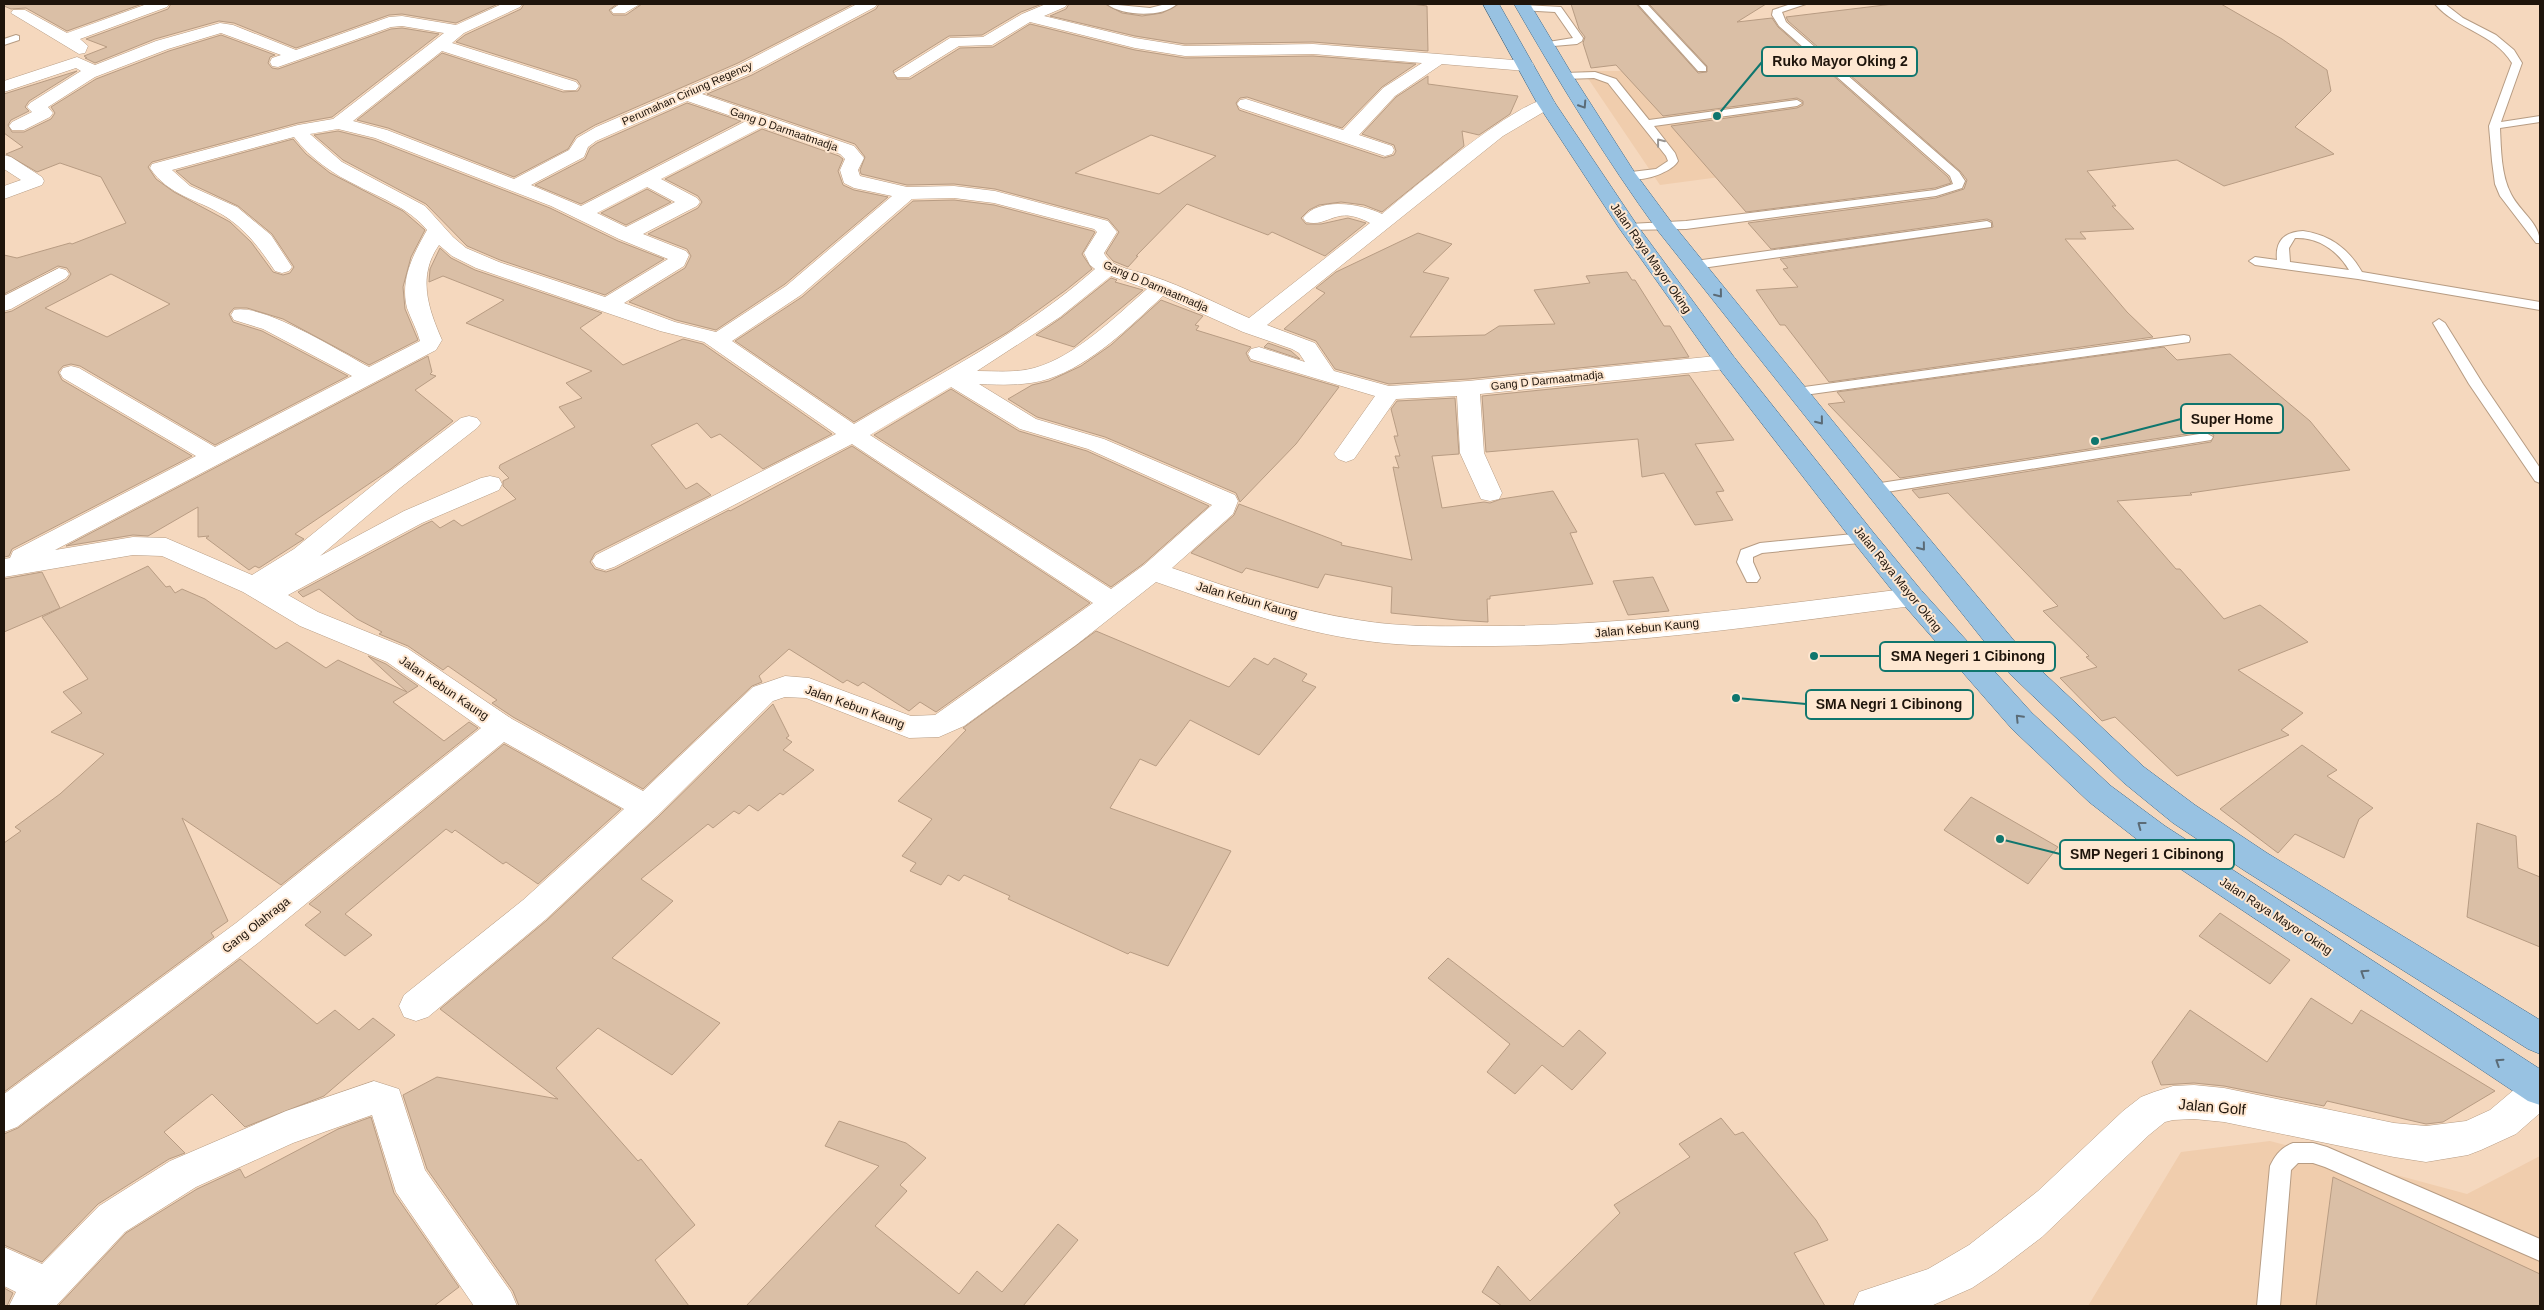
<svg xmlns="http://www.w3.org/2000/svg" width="2544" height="1310" viewBox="0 0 2544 1310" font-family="Arial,sans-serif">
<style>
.built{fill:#f0cdad}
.building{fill:#dabfa6;stroke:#b89c83;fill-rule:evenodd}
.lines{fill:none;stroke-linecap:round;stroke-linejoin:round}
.lane-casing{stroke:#b79c83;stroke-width:2}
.street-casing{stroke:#b79c83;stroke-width:1}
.primary-casing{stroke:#406a8a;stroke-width:1}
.lane{fill:#fff;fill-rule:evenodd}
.street{fill:#fff;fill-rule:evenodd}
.primary{fill:#98c2e2;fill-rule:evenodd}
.oneway{stroke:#5b6b76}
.oneway2{stroke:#9a9591}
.labels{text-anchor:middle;stroke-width:4;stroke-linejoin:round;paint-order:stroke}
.far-street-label{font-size:11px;fill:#1e140b;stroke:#fee7d1}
.street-label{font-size:12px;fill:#1e140b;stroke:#fee7d1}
.near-street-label{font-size:15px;fill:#1e140b;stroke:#fee7d1}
.leader{fill:none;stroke:#0f766e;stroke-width:2}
.callout-dot{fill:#0f766e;stroke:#fee7d1;stroke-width:2}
.callout{fill:#fee7d1;stroke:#0f766e;stroke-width:2}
.callout-label{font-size:14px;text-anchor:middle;font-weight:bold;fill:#1e140b}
</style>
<rect width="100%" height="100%" fill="#f5d8be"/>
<g class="built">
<path d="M1683 64 1701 79 1769 71 1808 105 1796 167 1660 185 1583 71H1618Z"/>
<path d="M2270 1141 2467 1194 2540 1156V1306H2088L2181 1152Z"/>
</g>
<g class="building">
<path d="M4 4H142L67 31 26 8 11 9 4 6Z"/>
<path d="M171 4H498L456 23 402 14 389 15 296 48 234 23 219 21 155 39 95 63 85 58H87L84 56 107 47 86 39 168 9Z"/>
<path d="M524 4H617L609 10 613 15H626L642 4H853L738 63 595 125 576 136 568 149 514 177 388 128 357 120 442 53 563 92 578 91 581 86 577 80 456 42 465 35 521 9Z"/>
<path d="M879 4H1042L1021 12 982 35 949 36 893 71 897 79H910L960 48 993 47 1030 24 1135 50 1185 58 1313 56 1416 64 1382 87 1342 128 1247 97 1240 98 1236 103 1239 110 1384 158 1394 155 1396 151 1394 145 1362 134 1396 97 1428 76V84L1518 96 1510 114 1479 135 1462 131 1464 146 1382 212 1364 205 1341 202 1319 205 1309 210 1301 218 1306 224H1321L1348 218 1366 223 1325 256 1272 232 1268 235 1187 204 1136 256H1138L1128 267 1113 261 1106 253 1119 232 1108 219 995 189 954 184 907 185 861 174 860 170 865 157 855 144 707 94 752 75 876 9ZM1151 135 1216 156 1159 194 1075 173Z"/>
<path d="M1069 4H1105L1122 13 1142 16 1162 13 1179 4H1412L1427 6 1428 51 1313 42 1185 44 1135 36 1050 16 1066 9Z"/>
<path d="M1571 4H1636L1698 73 1707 72V66L1649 4H1766L1737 22 1772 18 1778 27 1948 177 1951 183 1935 188 1746 212 1671 126 1797 108 1803 105V101L1797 98 1663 116 1616 65 1591 68 1583 43 1585 37 1579 29Z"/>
<path d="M1893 4H2221L2282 39 2327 70 2331 91 2295 127 2334 154 2224 186 2177 160 2087 171 2116 206H2112L2134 229 2080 232 2086 239H2065L2127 312 2153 337 1829 382 1785 325H1780L1756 290 1798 287 1783 269 1788 268 1780 259 1993 227 1992 221 1987 219 1771 249 1748 223 1936 198 1964 189 1967 180 1960 171 1788 21 1786 17Z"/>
<path d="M402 28 439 34 332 117 298 123 152 162 148 167 156 179 174 192 230 222 251 242 273 272 283 275 290 273 294 267 272 234 238 206 191 184 176 171 293 139 306 154 330 173 403 211 425 230 411 257 403 287 405 309 418 340 369 365 283 319 247 308H234L229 314 233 322 262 331 348 376 215 445 80 366 71 364 63 366 58 372 62 380 192 456 12 549 9 556 4 557V313L12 311 67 280 71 274 67 268 58 266 4 294V255L17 258 70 243 72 244 126 223 101 177 60 163 37 172 6 154 23 147 4 133V94L77 71 29 101 25 107 29 111 11 120 8 125 12 132H24L51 119 55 113 51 107 96 79 169 51 221 35 275 55 270 57 268 63 272 68 278 69 391 29ZM111 274 170 304 107 337 45 308Z"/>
<path d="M687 103 741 121 581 204 535 185 585 159 590 148 597 143Z"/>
<path d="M762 129 839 156 843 159 838 171 843 185 854 190 888 197 785 284 716 330 676 320 629 302 685 268 691 256 687 249 648 234 698 208 702 202 698 196 665 179Z"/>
<path d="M338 131 374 140 550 208 618 241 664 259 605 295 500 260 467 246 426 204 343 160 314 135Z"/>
<path d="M647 189 671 202 626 225 601 213Z"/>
<path d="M954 200 994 205 1093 231 1095 232 1082 254 1092 269 1066 290 1008 332 854 422 735 341 802 297 913 201Z"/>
<path d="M1418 233 1452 244 1423 272 1449 278 1410 337 1485 335 1499 326 1555 324 1534 290 1590 283 1586 276 1627 272 1632 280H1635L1664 326H1670L1689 357 1468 379 1389 384 1335 369 1316 341 1284 329 1325 293 1316 288 1336 272Z"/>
<path d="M440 248 451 258 475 270 602 313 580 328 623 365 683 339 703 344 832 434 763 469 720 434 711 438 697 423 651 445 686 489 697 483 711 495 595 553 590 562 595 569 606 572 615 569 729 510 730 511 852 446 1090 603 936 712 920 702 909 711 863 682 858 686 847 680 843 683 789 649 759 676 762 682 752 686 643 789 513 717 492 703 497 700 448 666 443 670 408 646 379 634 382 632 357 619 319 589 303 597 298 592 423 525 432 521 440 528 454 520 462 526 516 499 503 486V481L509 478 499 468 500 465 575 427 559 407 582 398 566 383 592 371 466 323 504 300 443 276 429 282 430 269Z"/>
<path d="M1111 278 1117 280 1115 282 1143 290 1074 347 1036 335 1061 318Z"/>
<path d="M1161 300 1203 316 1195 325 1199 326 1196 330 1251 347 1246 353 1250 361 1339 387 1296 444 1240 502 1236 493 1105 437 1037 417 1008 399 1032 385 1049 381 1081 366 1111 345Z"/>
<path d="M1268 343 1291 351 1300 359 1264 347Z"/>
<path d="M2164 347 2177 360 2230 354 2310 421 2350 470 2190 493 2192 495 2117 501 2176 569H2180L2224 619 2260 605 2308 642 2238 670 2303 713 2281 730 2289 735 2177 776 2115 717 2102 721 2060 678 2097 667 2086 657 2089 656 2043 611 2058 606 1948 493 1919 498 1912 490 2211 442 2214 435 2206 431 1900 478 1828 404 1845 402 1837 392Z"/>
<path d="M428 356 432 372 430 374 436 376 415 390 453 421 391 469 295 534 304 539 259 568 255 566 249 570 206 538 209 536 198 537V507L148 536 133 535 66 546Z"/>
<path d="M1689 375 1734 440 1695 444 1724 491 1716 492 1733 520 1695 525 1664 473 1642 477 1638 439 1486 452 1482 396Z"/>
<path d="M951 389 1019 431 1087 451 1209 506 1143 564 1111 587 874 435Z"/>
<path d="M1455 398 1459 454 1432 456 1442 508 1484 502 1490 503 1501 499 1553 491 1577 532 1570 533 1593 584 1490 596V599H1487L1488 622 1457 620 1391 613 1392 587 1325 574 1318 588 1246 568 1242 573 1191 553 1234 515 1239 504 1342 543 1341 545 1412 560 1393 467 1399 468 1395 456H1400L1394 436H1398L1391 409 1397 401Z"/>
<path d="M148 566 166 587 170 586 175 593 182 589 205 599 276 649 287 642 326 668 338 660 407 692 368 656 386 664 418 686 393 702 444 741 469 722 478 728 281 885 182 818 228 921 211 933 214 937 4 1092V843L21 831 15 827 60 794 104 754 51 732 82 713 63 692 88 679 42 617Z"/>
<path d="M42 572 60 608 4 632V579Z"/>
<path d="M1653 577 1669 611 1628 615 1613 581Z"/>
<path d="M1096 631 1229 687 1254 658 1268 665 1274 658 1307 674 1302 681 1316 687 1259 755 1190 720 1156 766 1140 759 1110 808 1231 851 1168 966 1130 952 1128 954 1008 899 1010 896 964 875 959 881 948 875 941 885 910 871 916 863 902 856 932 819 898 801 966 730 963 728Z"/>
<path d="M773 704 789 736 786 738 792 742 783 750 814 770 783 795 780 793 758 811 749 805 739 814 734 811 713 828 708 824 641 879 673 901 612 958 720 1023 672 1075 598 1028 556 1068 638 1161 641 1159 695 1225 655 1260 689 1306H519L513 1291 427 1169 403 1095 437 1077 558 1099 440 1009 546 921 658 817Z"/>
<path d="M504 744 621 809 538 884 506 862 503 864 455 830 452 833 446 829 345 914 372 935 345 956 305 925 321 912 309 904Z"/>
<path d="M2302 745 2337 770 2327 776 2373 808 2359 819 2344 858 2295 834 2278 853 2220 809Z"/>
<path d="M1971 797 2058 847 2028 884 1944 830Z"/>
<path d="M2477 823 2516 836 2518 868 2540 877V947L2467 917Z"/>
<path d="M2220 913 2290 960 2270 984 2199 936Z"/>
<path d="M1448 958 1563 1047 1579 1030 1606 1053 1572 1090 1542 1065 1515 1094 1487 1072 1510 1044 1428 978Z"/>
<path d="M240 959 317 1024 335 1010 359 1030 373 1018 395 1035 324 1096 245 1127 212 1094 164 1132 185 1153 169 1159 98 1204 42 1262 4 1245V1134L18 1128Z"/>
<path d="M2311 998 2352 1024 2361 1010 2495 1091 2443 1122 2426 1124 2327 1101 2324 1106 2224 1086 2194 1083 2161 1085 2152 1062 2190 1010 2267 1062Z"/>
<path d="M371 1117 394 1193 459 1287 434 1306H58L126 1233 197 1189 240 1169 245 1178 338 1129Z"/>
<path d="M1721 1118 1735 1135 1743 1132 1816 1220 1828 1240 1794 1253 1825 1306H1502L1482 1292 1498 1266 1530 1301 1620 1213 1614 1205 1690 1157 1679 1144Z"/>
<path d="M839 1121 906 1143 926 1158 900 1185 907 1191 875 1226 959 1294 977 1271 1002 1292 1058 1224 1078 1240 1023 1306H746L879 1166 825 1146Z"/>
<path d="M2333 1177 2540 1274V1306H2316Z"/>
<path d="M4 1288 13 1293 7 1306H4Z"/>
</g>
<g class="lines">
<defs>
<g id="lane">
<path d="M1107 4 1150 8 1166 4H1177C1162 18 1122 16 1107 4Z"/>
<path d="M1638 4H1647L1706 67V71H1698Z"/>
<path d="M1791 4H1806L1782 12 1786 22 1959 172 1965 181 1962 188 1936 196 1686 229 1625 230 1623 228 1629 224 1686 221 1935 190 1953 184 1950 176 1779 26 1772 15 1773 10Z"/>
<path d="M2435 4H2445L2463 18 2496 35 2514 50 2522 63 2501 122 2540 116V122L2500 128C2501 149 2501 175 2511 194 2520 212 2540 223 2540 243H2536L2500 196 2495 184 2492 161 2489 126 2512 63C2494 33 2457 30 2435 4Z"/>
<path d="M1524 5 1561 7 1583 38 1582 41 1577 44 1542 47V43L1573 38 1555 12 1521 10 1519 8Z"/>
<path d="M16 35 19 36V40L4 45V39Z"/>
<path d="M1595 72 1616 79 1649 120 1797 100 1802 103 1797 106 1654 126 1675 153 1678 161C1671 174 1633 186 1621 175L1623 173 1656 169 1668 161 1666 156 1608 83 1594 78 1564 79 1559 76 1564 73Z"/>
<path d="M1987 221 1991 223V227L1695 269 1689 265 1695 261Z"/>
<path d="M2303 231C2330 235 2348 248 2362 272L2540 302V310L2358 279 2255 265 2249 261 2255 257 2277 260C2275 241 2284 232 2303 231ZM2295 238C2318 237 2337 250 2349 270L2290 262 2289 248Z"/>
<path d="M2439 319 2445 323 2483 384 2540 468V483L2535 481 2469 384 2433 323Z"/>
<path d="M2184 335 2189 336 2190 339 2189 342 1797 396 1790 392 1797 388Z"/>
<path d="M2206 433 2213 437 2211 440 1874 494 1867 489 1874 484Z"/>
<path d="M1864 533 1872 538 1869 542 1762 553 1753 557V562L1760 578 1757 582H1747L1737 562 1741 550 1760 543Z"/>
<path d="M2293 1143H2313L2327 1147 2540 1239V1261L2325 1167 2313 1163H2298L2291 1170 2280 1306H2257L2270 1166C2275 1155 2282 1147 2293 1143Z"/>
</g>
<g id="street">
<path d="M147 4H169L167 7 80 39 88 46 85 53 79 54 11 13 13 10H25L67 33Z"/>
<path d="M502 4H522L520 7 464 33 452 43 576 82 579 86 576 90H564L442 51 353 121 387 130 514 179 569 150 577 138 596 127 739 65 857 4H877L875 7 751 73 702 94 854 146 864 158 858 170 860 176 907 187 954 186 995 191 1108 221 1117 232 1104 253C1110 268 1138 271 1152 276 1185 287 1217 304 1249 318L1370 223C1335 204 1330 228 1306 222L1303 218C1319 196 1362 204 1382 214 1408 193 1525 93 1552 99L1555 103 1552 107 1503 136 1267 325 1315 343 1334 371 1389 386 1468 381 1726 355 1734 357 1737 362 1734 367 1726 369 1480 394 1484 453 1502 493 1499 499 1490 501 1481 499 1460 453 1457 396 1396 399 1354 459 1346 462 1338 459 1334 454 1375 396 1251 359 1248 354 1251 349 1259 347 1305 362 1299 353 1292 349 1243 332 1163 296C1129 327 1093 364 1048 379 1026 386 1002 385 979 384L1036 419 1104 439 1235 495 1238 501 1233 514 1172 568C1233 589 1294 610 1358 620 1404 628 1451 626 1498 626 1637 625 1774 605 1912 588L1921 590 1925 597 1921 604 1912 606C1773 624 1635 645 1494 646 1449 646 1405 647 1360 640 1290 630 1223 605 1156 582L1076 645 964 726 939 737 909 738 806 698 785 697 773 701 657 816 545 920 428 1017 416 1021 404 1017 399 1006 404 995 523 900 624 809 504 742 258 943 17 1127 4 1132V1094L236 923 481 728 387 662 300 626 243 592 162 556 133 555 4 577V559L10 558 13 551 196 456 63 378 60 373 63 368 71 366 79 368 215 447 352 376 263 329 234 320 231 315 234 310C263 303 341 352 369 367L420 341C417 330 411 319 407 308 400 279 413 255 427 230 409 208 383 199 358 186 333 174 311 159 294 137L172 170 190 186 237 207 271 235 292 267 289 271 282 273 275 271C260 249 247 230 223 215 197 199 169 196 150 168L152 164 298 125 333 119 444 33 402 26 391 27 278 67 272 66 270 62 272 58 281 55 221 33 168 49 95 77 48 107 53 113 50 117 24 130H12L9 126 12 122 32 112 27 107 30 103 81 71 76 68 4 92V81L77 57 95 65 156 41 220 23 233 25 296 50 389 17 402 16 456 25ZM687 101 746 121 581 206 531 185 584 157 588 147 596 141ZM762 127 840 154 845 159 840 170 844 183 854 188 892 196 786 286 716 332 675 322 624 303 684 266 689 255 686 251 643 234 697 206 700 202 697 198 661 179ZM338 129 375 138 551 206 619 239 668 259 605 297 499 262 466 248 453 237 425 206 342 162 310 134ZM647 187 675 202 626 227 597 213ZM954 198 994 203 1094 229 1097 232 1084 253 1090 265 1095 269C1024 332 936 376 854 424L732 341 801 295 912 199ZM439 245 452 256 476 268 660 331 704 342 836 434 596 555 592 561 596 567 605 570 614 567 852 444 1093 603 935 715 911 716 809 678 785 676 753 687 643 791 512 719 407 648 318 612 288 595 422 523 499 490 502 484 499 478 490 476 481 478 404 511 320 556 400 488 477 428 481 423 477 418 469 416 461 418 383 477 294 549 252 575 166 538 133 537 55 550 436 350 442 340C428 308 417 276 439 245ZM1111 276 1147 289C1116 316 1075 357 1034 368 1016 373 996 371 977 371L1060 317ZM951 387 1020 429 1088 449 1212 505 1144 565 1111 589 870 435Z"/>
<path d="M620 4H640L625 13H613L611 10Z"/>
<path d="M1046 4H1067L1065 7 1044 16 1135 38 1185 46 1313 44 1526 61 1532 62 1534 66 1532 70 1526 71 1442 64 1395 96 1359 135 1392 146 1394 150 1392 154 1385 156 1240 108 1237 104 1240 100 1246 99 1343 130 1383 88 1422 63 1313 54 1185 56 1135 48 1030 22 992 45 959 46 909 77H897L894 73 950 38 983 37 1022 14Z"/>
<path d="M4 155 11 157 42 177 44 181 42 185 4 199V186L21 180 4 169Z"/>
<path d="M59 268 66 270 69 274 66 278 11 309 4 311V296Z"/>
<path d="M2540 1073V1113L2516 1134 2481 1150 2468 1155 2426 1162 2394 1157 2224 1122 2194 1119 2173 1120 2165 1122 2149 1135 2042 1237 1996 1272 1972 1288 1931 1306H1853L1859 1292 1928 1269 1969 1245 2038 1191 2123 1111 2141 1097 2154 1092 2173 1086 2194 1085 2224 1088 2394 1123 2426 1126 2466 1121 2490 1110 2528 1078Z"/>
<path d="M374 1081 399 1089 425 1170 511 1292 517 1306H474L396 1192 372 1115 293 1143 196 1187 125 1232 56 1306H9L16 1292 4 1286V1247L42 1264 99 1206 170 1161 286 1111Z"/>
</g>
<g id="primary">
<path d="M1483 4H1499L1555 103 1637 225 1734 357 1873 532 1921 590 2032 713 2111 786 2165 826 2540 1069V1105L2528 1101 2143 844 2089 802 2012 729 1903 604 1855 544 1718 367 1619 228 1537 103Z"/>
<path d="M1514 4H1530L1573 76 1635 173 1672 223 1883 483 2031 661 2144 767 2195 805 2267 853 2540 1020V1054L2528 1049 2245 871 2173 823 2124 783 2011 675 1658 231C1605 158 1559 82 1514 4Z"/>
</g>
</defs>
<use href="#lane" class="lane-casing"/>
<use href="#street" class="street-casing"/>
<use href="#primary" class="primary-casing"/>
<use href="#lane" class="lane"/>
<use href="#street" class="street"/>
<use href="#primary" class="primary"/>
</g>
<defs><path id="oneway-chevron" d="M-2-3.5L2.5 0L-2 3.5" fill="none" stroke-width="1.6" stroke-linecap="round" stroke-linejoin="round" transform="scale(1.25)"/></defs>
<g class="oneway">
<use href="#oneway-chevron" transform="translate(1583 105) rotate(57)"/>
<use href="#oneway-chevron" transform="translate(1719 294) rotate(51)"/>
<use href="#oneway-chevron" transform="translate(1820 421) rotate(51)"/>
<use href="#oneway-chevron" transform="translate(1922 547) rotate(51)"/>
<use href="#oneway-chevron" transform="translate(2019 718) rotate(-134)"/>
<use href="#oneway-chevron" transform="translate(2141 825) rotate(-143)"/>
<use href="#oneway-chevron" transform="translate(2364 973) rotate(-147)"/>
<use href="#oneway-chevron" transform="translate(2499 1062) rotate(-147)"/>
</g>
<use class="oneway2" href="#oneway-chevron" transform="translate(1660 142) rotate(-128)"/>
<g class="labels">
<g class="far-street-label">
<text transform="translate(687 93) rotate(-24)" y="4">Perumahan Ciriung Regency</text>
<text transform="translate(784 129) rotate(19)" y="4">Gang D Darmaatmadja</text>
<text transform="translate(1156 286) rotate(23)" y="4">Gang D Darmaatmadja</text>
<text transform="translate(1547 380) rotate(-6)" y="4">Gang D Darmaatmadja</text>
</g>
<g class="street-label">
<text transform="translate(1651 258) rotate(55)" y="4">Jalan Raya Mayor Oking</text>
<text transform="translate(1898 579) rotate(51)" y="4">Jalan Raya Mayor Oking</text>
<text transform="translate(1247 600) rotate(16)" y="4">Jalan Kebun Kaung</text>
<text transform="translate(1647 628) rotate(-6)" y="4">Jalan Kebun Kaung</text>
<text transform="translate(444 688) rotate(34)" y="4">Jalan Kebun Kaung</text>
<text transform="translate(855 707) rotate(20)" y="4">Jalan Kebun Kaung</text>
<text transform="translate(2276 916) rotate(33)" y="4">Jalan Raya Mayor Oking</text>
<text transform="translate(256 925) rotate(-38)" y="4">Gang Olahraga</text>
</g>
<g class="near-street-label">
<text transform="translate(2212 1107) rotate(5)" y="5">Jalan Golf</text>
</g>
</g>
<path class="leader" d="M1717 116L1762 62M2095 441L2181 419M1814 656L1880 656M1736 698L1806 704M2000 839L2060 854"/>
<g class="callout-dot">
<circle cx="1717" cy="116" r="5"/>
<circle cx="2095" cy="441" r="5"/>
<circle cx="1814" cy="656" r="5"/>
<circle cx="1736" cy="698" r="5"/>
<circle cx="2000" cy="839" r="5"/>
</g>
<g class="callout">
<rect x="1762" y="47" width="155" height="29" rx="5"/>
<rect x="2181" y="404" width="102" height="29" rx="5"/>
<rect x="1880" y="642" width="175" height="29" rx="5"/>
<rect x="1806" y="690" width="167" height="29" rx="5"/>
<rect x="2060" y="840" width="174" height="29" rx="5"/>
</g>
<g class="callout-label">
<text x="1840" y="66">Ruko Mayor Oking 2</text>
<text x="2232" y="424">Super Home</text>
<text x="1968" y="661">SMA Negeri 1 Cibinong</text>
<text x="1889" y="709">SMA Negri 1 Cibinong</text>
<text x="2147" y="859">SMP Negeri 1 Cibinong</text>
</g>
<rect width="2544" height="1310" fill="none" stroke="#1e140b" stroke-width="10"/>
</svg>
